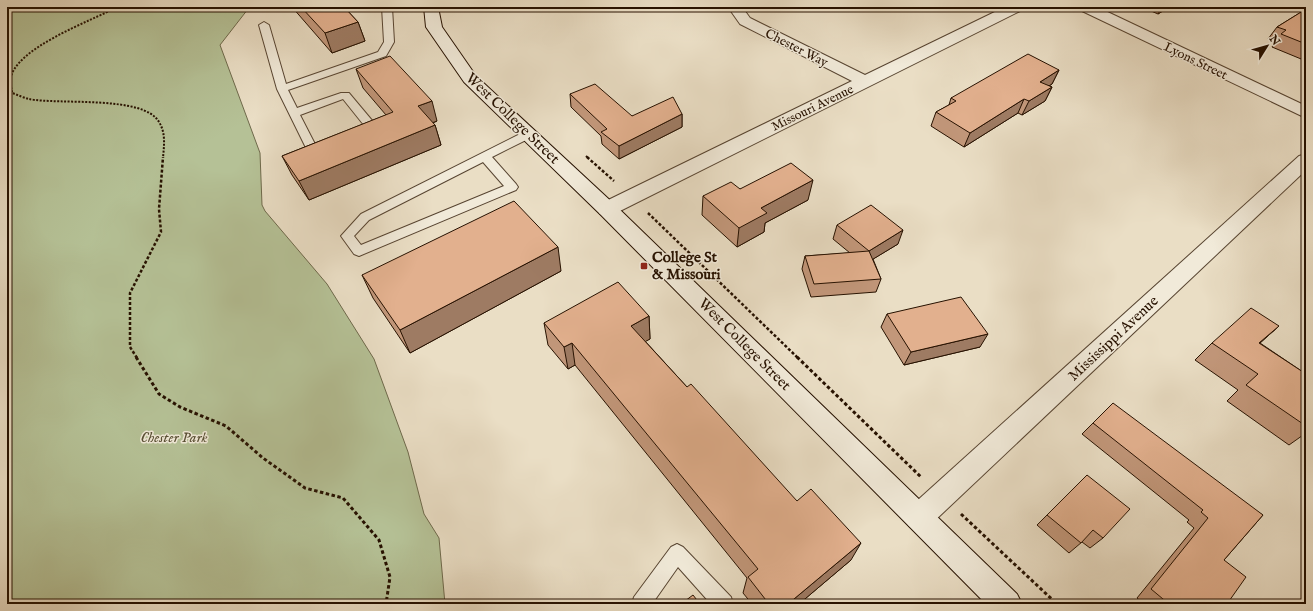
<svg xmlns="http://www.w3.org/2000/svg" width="1313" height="611" viewBox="0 0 1313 611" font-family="'IM FELL English',serif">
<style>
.green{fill:#b5c196;stroke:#6e694b}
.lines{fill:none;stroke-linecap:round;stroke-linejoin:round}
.lane-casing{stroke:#574431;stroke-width:2}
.street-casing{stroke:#574431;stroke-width:2}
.secondary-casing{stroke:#261100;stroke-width:2}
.path-far2{stroke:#261100;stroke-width:2;stroke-dasharray:2 1.5;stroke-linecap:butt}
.path-far1{stroke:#261100;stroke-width:2.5;stroke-dasharray:3 2;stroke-linecap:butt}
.path{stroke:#261100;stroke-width:3;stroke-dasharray:3.5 2.5;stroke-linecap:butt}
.lane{fill:#f1ead9;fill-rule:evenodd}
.street{fill:#f1ead9;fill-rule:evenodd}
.secondary{fill:#f1ead9;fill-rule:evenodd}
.wall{fill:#c2977a;stroke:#261100}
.shaded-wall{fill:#9e7b63;stroke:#261100}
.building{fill:#e2b08e;stroke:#261100}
.poi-dot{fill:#8f2418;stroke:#f1ead9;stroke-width:1.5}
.labels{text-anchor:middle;stroke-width:3;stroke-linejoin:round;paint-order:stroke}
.far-street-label{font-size:13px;fill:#261100;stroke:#f1ead9}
.street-label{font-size:15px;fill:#261100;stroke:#f1ead9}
.poi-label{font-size:15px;font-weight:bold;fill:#261100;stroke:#f1ead9;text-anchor:start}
.park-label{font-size:15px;font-style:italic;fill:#584f34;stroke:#f1ead9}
</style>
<rect width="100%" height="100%" fill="#eadec5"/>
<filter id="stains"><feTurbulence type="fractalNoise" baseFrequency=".005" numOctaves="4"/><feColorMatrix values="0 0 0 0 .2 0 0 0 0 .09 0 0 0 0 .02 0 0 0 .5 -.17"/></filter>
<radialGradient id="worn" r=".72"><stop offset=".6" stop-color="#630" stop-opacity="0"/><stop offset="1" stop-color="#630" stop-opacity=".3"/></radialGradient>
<path class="green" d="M7 7H252L248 9 220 45 260 153 262 205 265 211 327 284 374 359 408 452 424 514 439 538 445 604H7Z"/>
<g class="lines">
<defs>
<g id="lane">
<path d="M382 7H392L394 42 386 56 288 90 297 108 341 93H349L380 130 370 135H362L360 133 367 129 343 99 300 115 317 148 322 146 328 150C324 155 316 157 310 156L277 89 259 25 264 22 269 25 286 84 378 52 384 42Z"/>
<path d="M528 130 534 134 532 137 492 157 516 184 518 187 516 190 359 256 354 254 341 236 361 214ZM483 162 504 186 361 245 354 236 369 220Z"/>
<path d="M677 544 683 547 731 597 733 604H711L678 567 652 604H632L634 597 671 547Z"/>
</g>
<g id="street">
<path d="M728 7H742L750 18 865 75 1005 7H1024L1022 10 614 214 607 216 600 214 597 209 600 204 852 81 740 24Z"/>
<path d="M1078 7H1097L1306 106V118L1080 10Z"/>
<path d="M1306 154V170L929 526 919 530 909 526 905 517 909 508 1299 156Z"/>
</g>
<path id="secondary" d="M424 7H438L442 27 476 76 614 204 1017 594 1022 604H986L600 214 464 82 426 27Z"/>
</defs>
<use href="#lane" class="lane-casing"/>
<use href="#street" class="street-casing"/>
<use href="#secondary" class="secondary-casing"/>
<g class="path-far2">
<path d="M117 7C92 21 13 48 10 81 10 85 12 89 12 93 18 95 24 98 29 99 59 105 144 95 159 122 166 133 164 146 163 158"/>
<path d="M586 156 588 158"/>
</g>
<g class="path-far1">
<path d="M587 157 614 181"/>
<path d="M648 213 798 358"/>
<path d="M137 358 130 347V293L161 232 159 209 163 157"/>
</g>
<g class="path">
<path d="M136 357 159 394 180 407 226 426 263 458 305 488 343 498 379 540 390 577 386 604"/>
<path d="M797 357 922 478"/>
<path d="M961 514 1057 604"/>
</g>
<use href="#lane" class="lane"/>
<use href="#street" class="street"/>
<use href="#secondary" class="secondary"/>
</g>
<g class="wall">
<path d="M292 7H344L358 22 365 41 332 53Z"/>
<path d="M1142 7H1169L1158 14Z"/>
<path d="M1306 9V61L1272 47 1275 42 1268 39 1277 27Z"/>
<path d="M356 69 437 121 433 123 435 125 441 145 309 200 292 175 282 156 386 115 363 88Z"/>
<path d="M1059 70 1052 84 1049 86 1052 87 1045 101 1022 115 1018 113 964 147 931 126 936 112 949 105 951 98Z"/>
<path d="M570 94 632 116 682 114V127L619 159 602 144 601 136 571 107Z"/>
<path d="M740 189 808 200 765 223 764 232 737 247 702 215 703 196Z"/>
<path d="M837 225 898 244 873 259 881 279 876 292 811 297 802 269 805 256 850 253 833 239Z"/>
<path d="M561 271 410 353 373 298 362 275Z"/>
<path d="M887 314 980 347 904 365 881 327Z"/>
<path d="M649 316 650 339 645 341 687 387 851 560 799 604H752L743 593 747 578 575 365 568 369 548 345 544 323Z"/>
<path d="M1279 326 1260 343 1306 374V433L1289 445 1227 401 1238 390 1195 360 1212 343Z"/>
<path d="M1093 423 1263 515 1224 560 1227 604H1144L1137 598 1194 528 1187 522 1189 520 1082 434Z"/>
<path d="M1087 475 1103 538 1090 548 1082 542 1069 553 1037 525Z"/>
</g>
<g class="shaded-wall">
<path d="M1162 7H1169L1158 14Z"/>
<path d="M358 22 365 41 332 53 325 33Z"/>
<path d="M1059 70 1052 84 1034 95 1040 82Z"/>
<path d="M1052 87 1045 101 1022 115 1029 101Z"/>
<path d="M1024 99 1018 113 964 147 970 133Z"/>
<path d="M432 101 437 121 424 126 418 106Z"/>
<path d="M682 114V127L619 159V146Z"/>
<path d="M435 125 441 145 309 200 299 181Z"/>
<path d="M813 180 808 200 765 223 764 232 737 247 739 228 761 208Z"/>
<path d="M903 230 898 244 865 264 869 251Z"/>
<path d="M558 247 561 271 410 353 400 330Z"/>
<path d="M649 316 650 339 632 349 631 326Z"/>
<path d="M1279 326 1260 343H1259Z"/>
<path d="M988 334 980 347 904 365 911 352Z"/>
<path d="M572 343 575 365 568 369 564 347Z"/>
<path d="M861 543 851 560 799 604H788Z"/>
</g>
<g class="building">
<path d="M301 7H344L358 22 325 33Z"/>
<path d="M1306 9V44L1281 34 1286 30 1277 27Z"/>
<path d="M1028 54 1059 70 1040 82 1052 87 1029 101 1024 99 970 133 936 112 956 101 951 98Z"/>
<path d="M390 56 432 101 418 106 435 125 299 181 282 156 393 112 356 69Z"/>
<path d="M595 84 632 116 673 97 682 114 619 146 601 132 607 129 570 94Z"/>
<path d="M791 163 813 180 761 208 767 213 739 228 703 196 731 182 740 189Z"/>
<path d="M514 201 558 247 400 330 362 275Z"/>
<path d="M871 205 903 230 869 251 837 225Z"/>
<path d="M869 251 881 279 814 284 805 256Z"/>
<path d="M618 282 649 316 631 326 687 387 691 384 797 501 811 489 861 543 788 604H769L748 577 758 569 572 343 564 347 544 323Z"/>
<path d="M961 297 988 334 911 352 887 314Z"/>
<path d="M1251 308 1279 326 1259 343 1306 374V426L1246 385 1258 374 1212 343Z"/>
<path d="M1113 403 1263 515 1224 560 1246 577 1227 604H1169L1151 589 1208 518 1201 512 1203 510 1093 423Z"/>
<path d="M1087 475 1130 509 1103 538 1093 530 1081 543 1047 515Z"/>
<path d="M693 595 700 604H681Z"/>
</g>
<rect class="poi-dot" x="640" y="262" width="8" height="8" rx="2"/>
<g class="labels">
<g class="far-street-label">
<text transform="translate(797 47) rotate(27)" y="5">Chester Way</text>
<text transform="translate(1196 60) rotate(26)" y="5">Lyons Street</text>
<text transform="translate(812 107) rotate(-26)" y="5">Missouri Avenue</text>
</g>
<g class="street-label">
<text transform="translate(513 118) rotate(44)" y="5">West College Street</text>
<text transform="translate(1113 338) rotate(-43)" y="5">Mississippi Avenue</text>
<text transform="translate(745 344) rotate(45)" y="5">West College Street</text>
</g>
<g class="poi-label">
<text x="652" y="262">College St<tspan x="652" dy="17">&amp; Missouri</tspan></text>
</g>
<g class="park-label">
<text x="174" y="442">Chester Park</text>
</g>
</g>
<rect width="1313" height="611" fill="none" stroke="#eadec5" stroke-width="24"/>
<rect x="8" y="8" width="1297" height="595" fill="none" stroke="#261100" stroke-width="2"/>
<rect x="12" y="12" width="1289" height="587" fill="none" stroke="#261100"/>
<g transform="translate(1267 46) rotate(53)" stroke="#f1ead9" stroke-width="3" paint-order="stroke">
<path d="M0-3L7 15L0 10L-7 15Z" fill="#261100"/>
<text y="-6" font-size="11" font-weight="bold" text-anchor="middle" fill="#261100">N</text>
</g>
<rect width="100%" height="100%" filter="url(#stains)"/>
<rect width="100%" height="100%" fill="url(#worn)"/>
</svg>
